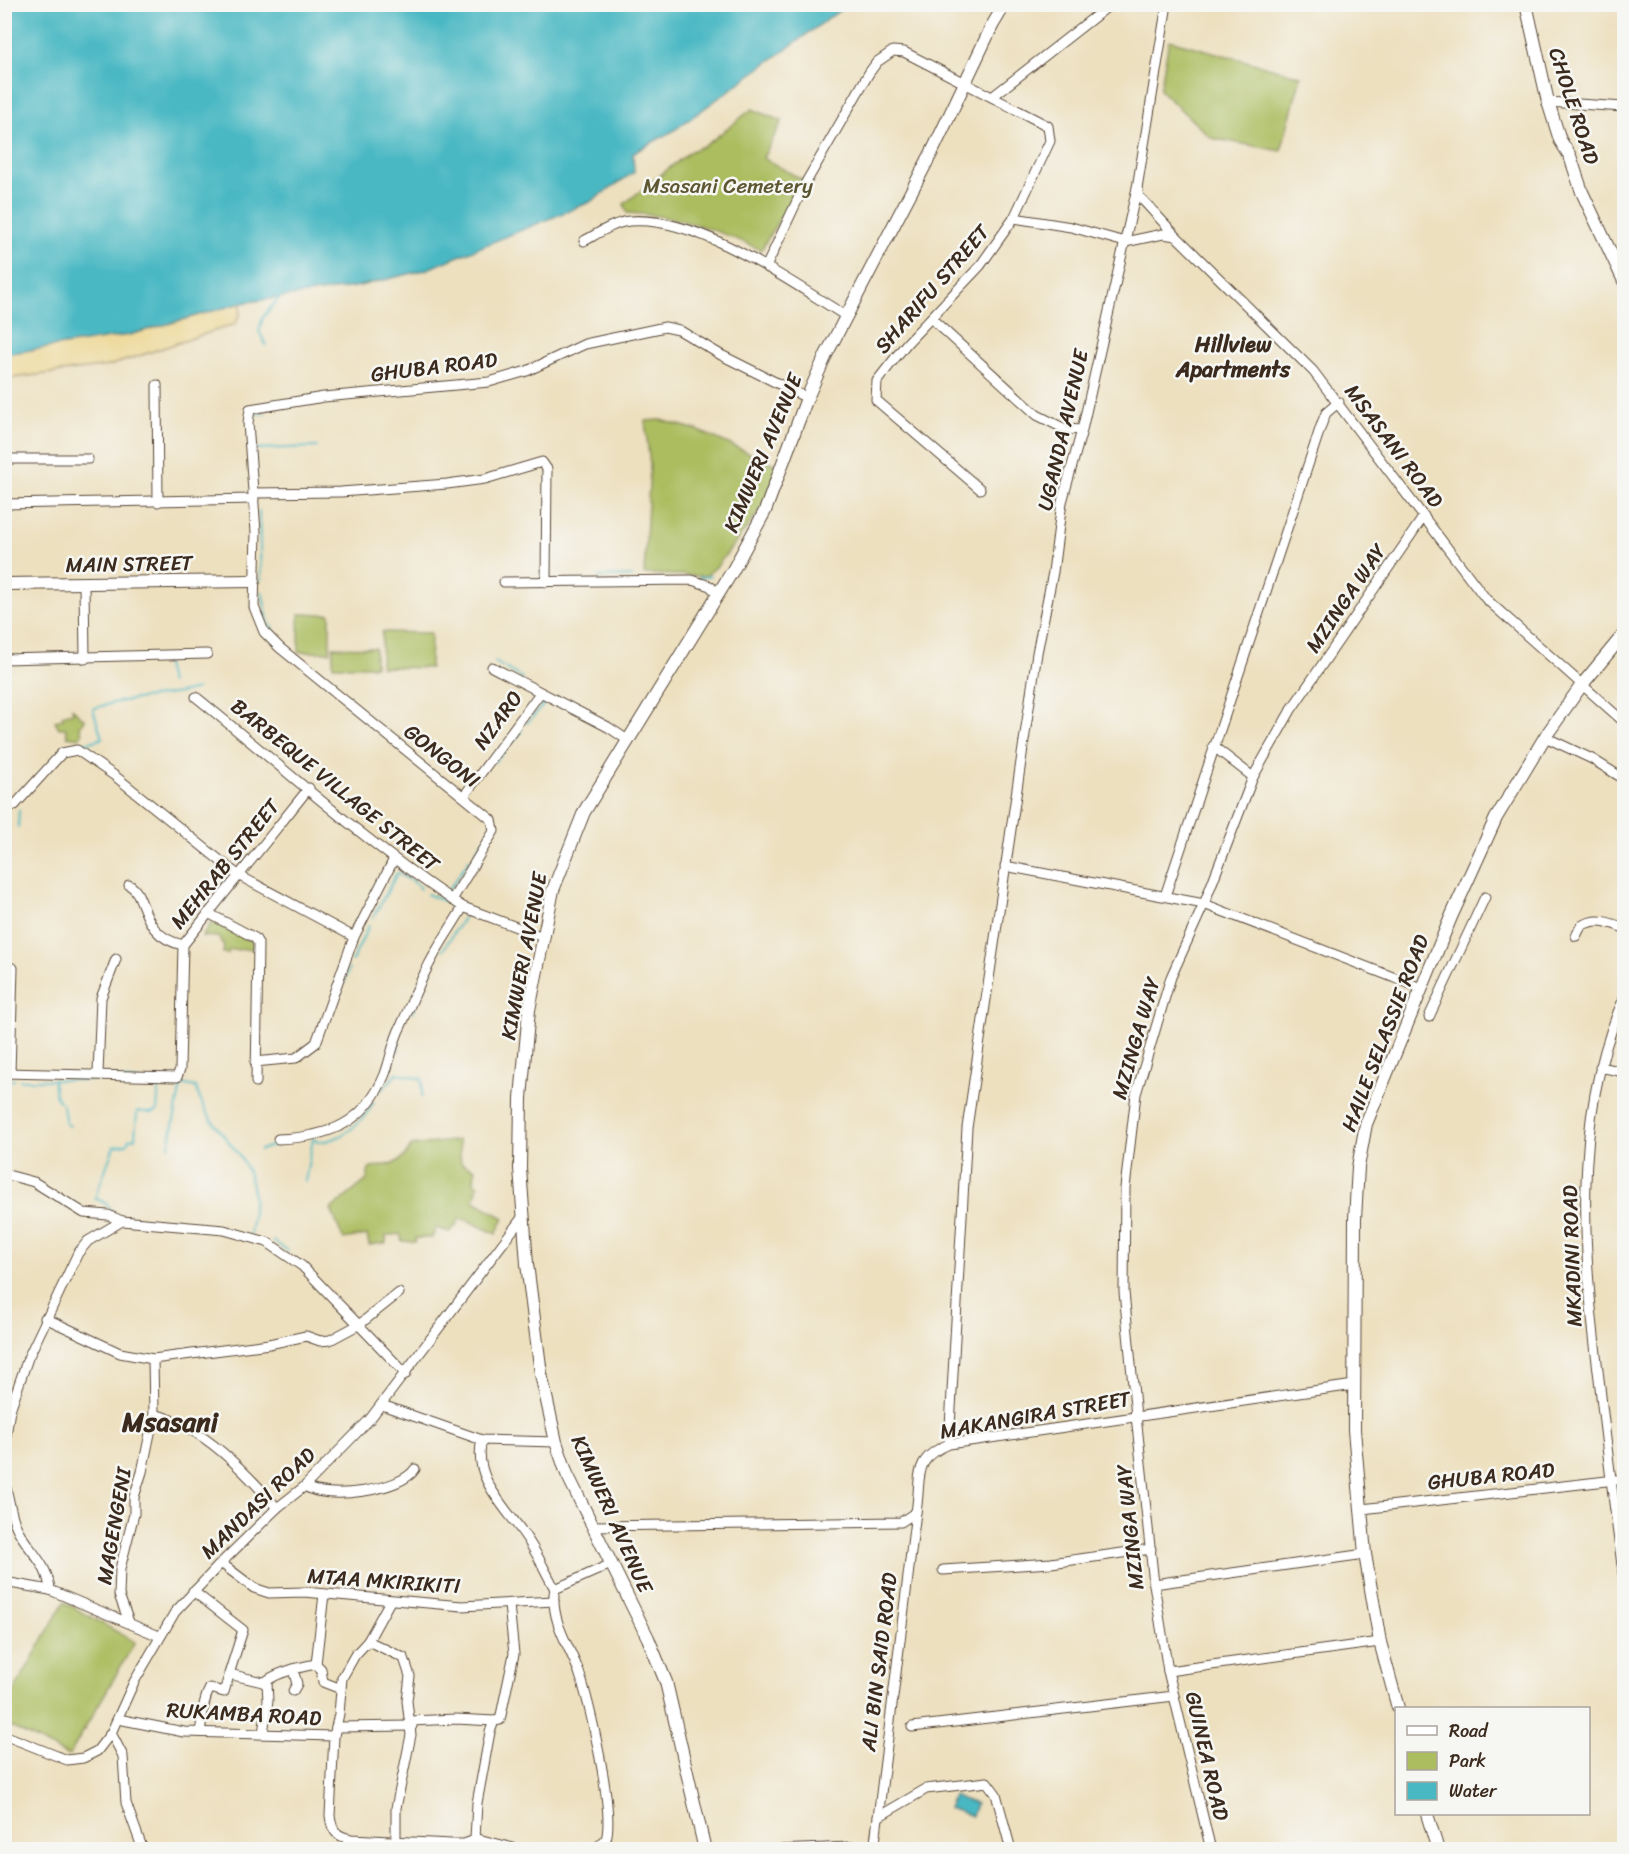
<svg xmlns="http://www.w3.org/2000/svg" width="1629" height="1854" viewBox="0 0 1629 1854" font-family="Sriracha,sans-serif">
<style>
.green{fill:#acbd60;stroke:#74743f;stroke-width:1.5}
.sand{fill:#eeda9e;stroke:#94825e;stroke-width:1.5}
.water{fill:#4ab8c3;stroke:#427170;stroke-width:1.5}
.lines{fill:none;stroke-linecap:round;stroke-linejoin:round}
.stream{stroke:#4ab8c3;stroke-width:2}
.minor-casing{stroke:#564536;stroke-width:11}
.tertiary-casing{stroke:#564536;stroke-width:14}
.minor{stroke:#fff;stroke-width:9}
.tertiary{stroke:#fff;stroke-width:12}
.labels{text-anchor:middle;stroke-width:5;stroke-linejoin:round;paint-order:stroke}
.street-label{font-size:21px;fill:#3b2a1e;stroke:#f6f6f2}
.park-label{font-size:21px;fill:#5d5632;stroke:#f6f6f2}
.neighbourhood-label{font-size:22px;font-weight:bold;fill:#3b2a1e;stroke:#f6f6f2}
.district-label{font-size:27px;font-weight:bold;fill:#3b2a1e;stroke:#f6f6f2}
</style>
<rect width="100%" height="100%" fill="#f6f6f2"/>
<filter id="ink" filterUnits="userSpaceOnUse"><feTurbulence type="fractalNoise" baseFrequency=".0167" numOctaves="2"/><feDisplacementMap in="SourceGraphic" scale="12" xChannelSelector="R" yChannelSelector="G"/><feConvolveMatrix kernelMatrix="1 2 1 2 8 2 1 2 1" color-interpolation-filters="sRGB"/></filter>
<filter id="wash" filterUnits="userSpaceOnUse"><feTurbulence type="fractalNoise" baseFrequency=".008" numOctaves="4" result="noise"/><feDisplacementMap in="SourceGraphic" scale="24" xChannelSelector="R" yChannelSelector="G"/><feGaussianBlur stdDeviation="1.35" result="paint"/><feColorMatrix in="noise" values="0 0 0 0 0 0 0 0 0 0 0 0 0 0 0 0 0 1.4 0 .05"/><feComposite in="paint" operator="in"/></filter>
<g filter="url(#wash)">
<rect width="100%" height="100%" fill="#ede0bf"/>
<g class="green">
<path d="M1169 40 1301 76 1281 151 1211 138 1160 90Z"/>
<path d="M752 109 782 121 763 158 803 180 761 250C716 229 676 215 627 213L624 204 691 151 706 145Z"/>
<path d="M661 420 697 430 778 466 764 506 717 566 706 576 644 574 650 466 645 421Z"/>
<rect x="299" y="614" width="31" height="38"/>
<path d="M382 632 431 633 430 668 381 667Z"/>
<path d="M333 647 375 648V666H333Z"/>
<path d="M72 708 85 720 80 726 82 734 79 738 67 736 66 728H59L55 721 63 719 62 715 73 712Z"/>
<path d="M212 922 254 942V949L229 950 228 954 223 953 224 946 218 937 202 936Z"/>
<path d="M459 1140 461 1163 475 1169 474 1184 478 1185 474 1201 504 1218 496 1234 467 1220 458 1219 457 1225 449 1232 436 1228 432 1238H416L415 1242 402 1241 400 1234 386 1236V1243L369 1245 367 1235 343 1239 331 1209 367 1180 369 1169C390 1162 400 1168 411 1146Z"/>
<path d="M64 1602 135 1642 69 1756 5 1724V1707Z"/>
</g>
<path class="sand" d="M241 303 240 314 235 324 109 366 5 379V354L129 335Z"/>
<g class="water">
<path d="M5 4H847V5L673 131 633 153 634 172 590 202 425 270 355 287 241 303 129 335 5 354Z"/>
<path d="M953 1796 976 1804 972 1816 948 1808Z"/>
</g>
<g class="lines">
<g class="stream">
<path d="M266 345 259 331 263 317 280 297"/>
<path d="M253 414 265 413"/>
<path d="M254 449 317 447"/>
<path d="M259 511 261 580"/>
<path d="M599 577 632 576"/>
<path d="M699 578 710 576"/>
<path d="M262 591 268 622 288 649"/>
<path d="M165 660 170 683"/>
<path d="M495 662 522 678"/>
<path d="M527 723 546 702"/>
<path d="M511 744 522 731"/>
<path d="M65 749C72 743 90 744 102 738L93 709C127 696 162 699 197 689"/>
<path d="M494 762 505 751"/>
<path d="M18 827 19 810"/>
<path d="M475 852 484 840"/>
<path d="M419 871 428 878"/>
<path d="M447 892 470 859"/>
<path d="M427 894 447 902 455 913"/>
<path d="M373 918 397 873 416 883 420 889"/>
<path d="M443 950 463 918"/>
<path d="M352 961 369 925"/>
<path d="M428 977 432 970"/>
<path d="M339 995 349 969"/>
<path d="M412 1012 425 983"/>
<path d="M398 1051 399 1042"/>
<path d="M116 1079 159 1083V1080L196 1087C205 1124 238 1143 249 1175 256 1194 253 1216 250 1235"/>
<path d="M4 1080H7"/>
<path d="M9 1080H15"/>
<path d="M20 1080H89"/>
<path d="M91 1080H98"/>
<path d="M53 1081 55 1095 63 1106 66 1124 70 1126"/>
<path d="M382 1090 397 1073 422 1079V1097"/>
<path d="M315 1139 317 1142C342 1141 362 1123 374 1102"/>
<path d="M169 1146 181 1085"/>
<path d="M260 1150 280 1143"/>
<path d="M305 1181 313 1139"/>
<path d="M112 1212 107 1204 95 1198 114 1146 127 1144 129 1139 135 1138 137 1111 151 1113 157 1111 159 1083"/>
<path d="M273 1241 288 1251"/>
</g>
</g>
</g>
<g filter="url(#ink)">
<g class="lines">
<defs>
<g id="minor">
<path d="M992 97 1111 4"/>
<path d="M1548 102 1624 107"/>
<path d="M1137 188 1139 196 1176 236 1313 371 1486 599 1624 722"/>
<path d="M1014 218 1071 227 1125 242 1163 234 1176 236"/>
<path d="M584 241C597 234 615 222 630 221 698 215 790 282 846 316"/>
<path d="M766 267 805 184 869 73 877 62 893 51 904 52 1048 126 1050 141 1014 218 980 266 907 343 877 381 876 400 980 489"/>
<path d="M932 319 1037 415 1065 429 1082 430"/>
<path d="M157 385 158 502"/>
<path d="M4 459H88"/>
<path d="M253 493 341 492 447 484 485 479 542 462 547 469 546 582"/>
<path d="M4 504 254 499"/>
<path d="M504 582 692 580 710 586 717 593"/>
<path d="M84 584 85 659"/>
<path d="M4 659 207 654"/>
<path d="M492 667 608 727 626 739"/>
<path d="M196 697C284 768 368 845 463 907L543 937"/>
<path d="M1545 737 1592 759 1624 779"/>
<path d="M1213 746 1253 777"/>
<path d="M464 796 540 693"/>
<path d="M4 808 15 805 62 753 77 750 115 776 238 875 354 937"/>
<path d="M1005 866 1204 904 1421 988"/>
<path d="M129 885C148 894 138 935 183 945"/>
<path d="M1165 896 1322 423 1326 413 1339 402"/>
<path d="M452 900 494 831 492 820 280 648 264 632 254 607 256 532 248 423 250 409 324 397 489 382 527 371 585 344 665 327 679 330 721 355 807 398"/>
<path d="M208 913 255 938 258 943 256 1082"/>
<path d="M1576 936 1581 926C1597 917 1609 922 1624 928"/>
<path d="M1624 998C1570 1120 1584 1259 1600 1387 1607 1452 1616 1517 1624 1581"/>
<path d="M1429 1017 1485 897"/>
<path d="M255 1062 296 1058 316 1043 354 937 394 859"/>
<path d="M1600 1067 1624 1072"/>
<path d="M4 1073 177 1077 180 1069 183 945 309 788"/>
<path d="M10 1073 13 968"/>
<path d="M98 1074 101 998 116 959"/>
<path d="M278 1139C328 1137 365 1124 385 1074 391 1058 393 1041 401 1026 411 1004 420 980 432 959 441 941 453 925 463 907"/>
<path d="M4 1174 34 1182 84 1213 108 1215 122 1221"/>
<path d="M45 1318 120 1353 153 1359 269 1344 306 1336 320 1341 330 1340 360 1324 399 1293"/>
<path d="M382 1405 482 1440 556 1442"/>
<path d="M154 1414C202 1426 245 1471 277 1508"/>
<path d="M482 1440C471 1481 512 1512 531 1545 540 1559 547 1575 555 1589"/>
<path d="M949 1444 967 1128 1037 653 1053 572 1062 502 1082 430 1137 188 1167 4"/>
<path d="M4 1448 10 1410 28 1358 78 1253 88 1241 122 1221 224 1230 267 1242 302 1266 406 1374"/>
<path d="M4 1481C9 1496 10 1514 17 1528 29 1552 48 1563 50 1590L159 1636"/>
<path d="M305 1486C325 1501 401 1491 415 1469"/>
<path d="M1362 1509 1624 1479"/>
<path d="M592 1526 901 1522 916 1512C922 1477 911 1460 949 1444L1354 1385"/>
<path d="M221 1563 254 1588 269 1593 304 1592 462 1606 554 1601"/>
<path d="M943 1570 1051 1563 1151 1549"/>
<path d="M4 1582 50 1590"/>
<path d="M1154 1584 1365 1554"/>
<path d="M193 1591 243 1630 229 1674 267 1683 268 1701 263 1733"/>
<path d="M324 1594 316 1664 321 1669 323 1682 341 1689"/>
<path d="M390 1601 368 1641 355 1655 342 1678 339 1714 334 1736 330 1816C332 1831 336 1836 351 1839L451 1844H464L478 1839 521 1850"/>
<path d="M129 1622 119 1595 120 1569 134 1514V1497L142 1472 154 1414 153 1359"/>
<path d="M368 1641 404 1658 410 1676 407 1701 411 1735 396 1808V1841"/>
<path d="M293 1669 297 1684 293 1691"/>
<path d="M1168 1671 1380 1642"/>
<path d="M264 1683C276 1672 300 1667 316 1664"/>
<path d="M118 1719 184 1732 334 1736"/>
<path d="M411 1721 456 1719 494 1721"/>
<path d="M336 1727 412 1726"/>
<path d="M912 1727 1174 1696"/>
<path d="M200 1732C203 1717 202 1702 210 1688L224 1692 228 1679"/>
<path d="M111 1733 123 1756 126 1803 143 1850"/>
<path d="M4 1735 67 1760 83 1758 97 1751 111 1733 134 1682 175 1612 221 1563 277 1508 305 1486 370 1419 524 1215"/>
<path d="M878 1817 926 1789 987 1782 996 1794 1011 1850"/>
<path d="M475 1839 477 1803 490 1732 494 1721 500 1720 514 1654 509 1605"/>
<path d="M586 1850 598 1847 606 1839C615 1811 589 1702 579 1672 569 1645 552 1623 554 1594L555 1589 611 1564"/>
<path d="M778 1850 874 1846"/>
<path d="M874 1850 916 1512"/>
<path d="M1211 1850 1168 1671 1154 1584 1136 1416 1124 1292 1125 1188 1136 1094 1171 977 1204 904 1253 777 1291 710 1424 516"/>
</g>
<g id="tertiary">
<path d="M1526 4 1548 102 1560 140 1570 156 1582 192 1624 281"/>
<path d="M4 584 254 581"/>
<path d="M1398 1708 1380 1642 1365 1554 1354 1430 1355 1219 1358 1167 1366 1124 1451 917 1496 818 1545 737 1581 686 1624 634"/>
<path d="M1427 1814 1438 1850"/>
<path d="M705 1850 666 1682 648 1638 567 1474 556 1442 541 1374 527 1264 520 1168 521 1098 529 1010 553 890 584 812 733 570 765 511 807 398 826 355 934 148 992 26 1005 4"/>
</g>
</defs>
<use href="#minor" class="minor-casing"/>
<use href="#tertiary" class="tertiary-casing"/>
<use href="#minor" class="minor"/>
<use href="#tertiary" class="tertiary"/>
</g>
</g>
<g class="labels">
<g class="street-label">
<text transform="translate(1574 106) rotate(72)" y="7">CHOLE ROAD</text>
<text transform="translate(932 289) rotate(-49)" y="7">SHARIFU STREET</text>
<text transform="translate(434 367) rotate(-7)" y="7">GHUBA ROAD</text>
<text transform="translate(1063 430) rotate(-77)" y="7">UGANDA AVENUE</text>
<text transform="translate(1394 446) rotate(53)" y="7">MSASANI ROAD</text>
<text transform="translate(763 453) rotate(-67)" y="7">KIMWERI AVENUE</text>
<text transform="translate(129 564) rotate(-1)" y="7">MAIN STREET</text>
<text transform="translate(1346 598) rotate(-56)" y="7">MZINGA WAY</text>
<text transform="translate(498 720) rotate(-54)" y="7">NZARO</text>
<text transform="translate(442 756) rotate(38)" y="7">GONGONI</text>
<text transform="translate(335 785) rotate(39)" y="7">BARBEQUE VILLAGE STREET</text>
<text transform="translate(225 864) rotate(-51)" y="7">MEHRAB STREET</text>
<text transform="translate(524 956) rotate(-79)" y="7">KIMWERI AVENUE</text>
<text transform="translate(1385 1033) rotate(-69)" y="7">HAILE SELASSIE ROAD</text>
<text transform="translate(1136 1038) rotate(-74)" y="7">MZINGA WAY</text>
<text transform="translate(1572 1256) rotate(-92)" y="7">MKADINI ROAD</text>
<text transform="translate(1035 1415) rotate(-10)" y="7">MAKANGIRA STREET</text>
<text transform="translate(1491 1476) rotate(-6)" y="7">GHUBA ROAD</text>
<text transform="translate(258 1503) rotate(-44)" y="7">MANDASI ROAD</text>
<text transform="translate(612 1514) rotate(66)" y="7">KIMWERI AVENUE</text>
<text transform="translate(114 1526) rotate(-80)" y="7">MAGENGENI</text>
<text transform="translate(1130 1527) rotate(-96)" y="7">MZINGA WAY</text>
<text transform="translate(384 1581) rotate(4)" y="7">MTAA MKIRIKITI</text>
<text transform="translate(879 1662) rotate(-83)" y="7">ALI BIN SAID ROAD</text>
<text transform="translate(244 1714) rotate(3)" y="7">RUKAMBA ROAD</text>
<text transform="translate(1207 1756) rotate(77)" y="7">GUINEA ROAD</text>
</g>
<g class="park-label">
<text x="728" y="193">Msasani Cemetery</text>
</g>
<g class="neighbourhood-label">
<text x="1233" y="352">Hillview<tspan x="1233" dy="25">Apartments</tspan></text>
</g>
<g class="district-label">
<text x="170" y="1431">Msasani</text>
</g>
</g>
<rect width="1629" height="1854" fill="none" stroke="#f6f6f2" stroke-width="24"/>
<rect x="1395" y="1707" width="195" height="108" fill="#f6f6f2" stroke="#aba49d" stroke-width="1.5"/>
<rect x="1407" y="1726" width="30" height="9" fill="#ffffff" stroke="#aba49d" stroke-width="1.5"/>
<text x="1449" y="1737" font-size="18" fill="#3b2a1e">Road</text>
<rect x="1407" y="1752" width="30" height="18" fill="#acbd60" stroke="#aba49d" stroke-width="1.5"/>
<text x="1449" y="1767" font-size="18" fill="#3b2a1e">Park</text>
<rect x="1407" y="1782" width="30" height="18" fill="#4ab8c3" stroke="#aba49d" stroke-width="1.5"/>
<text x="1449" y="1797" font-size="18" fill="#3b2a1e">Water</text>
</svg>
